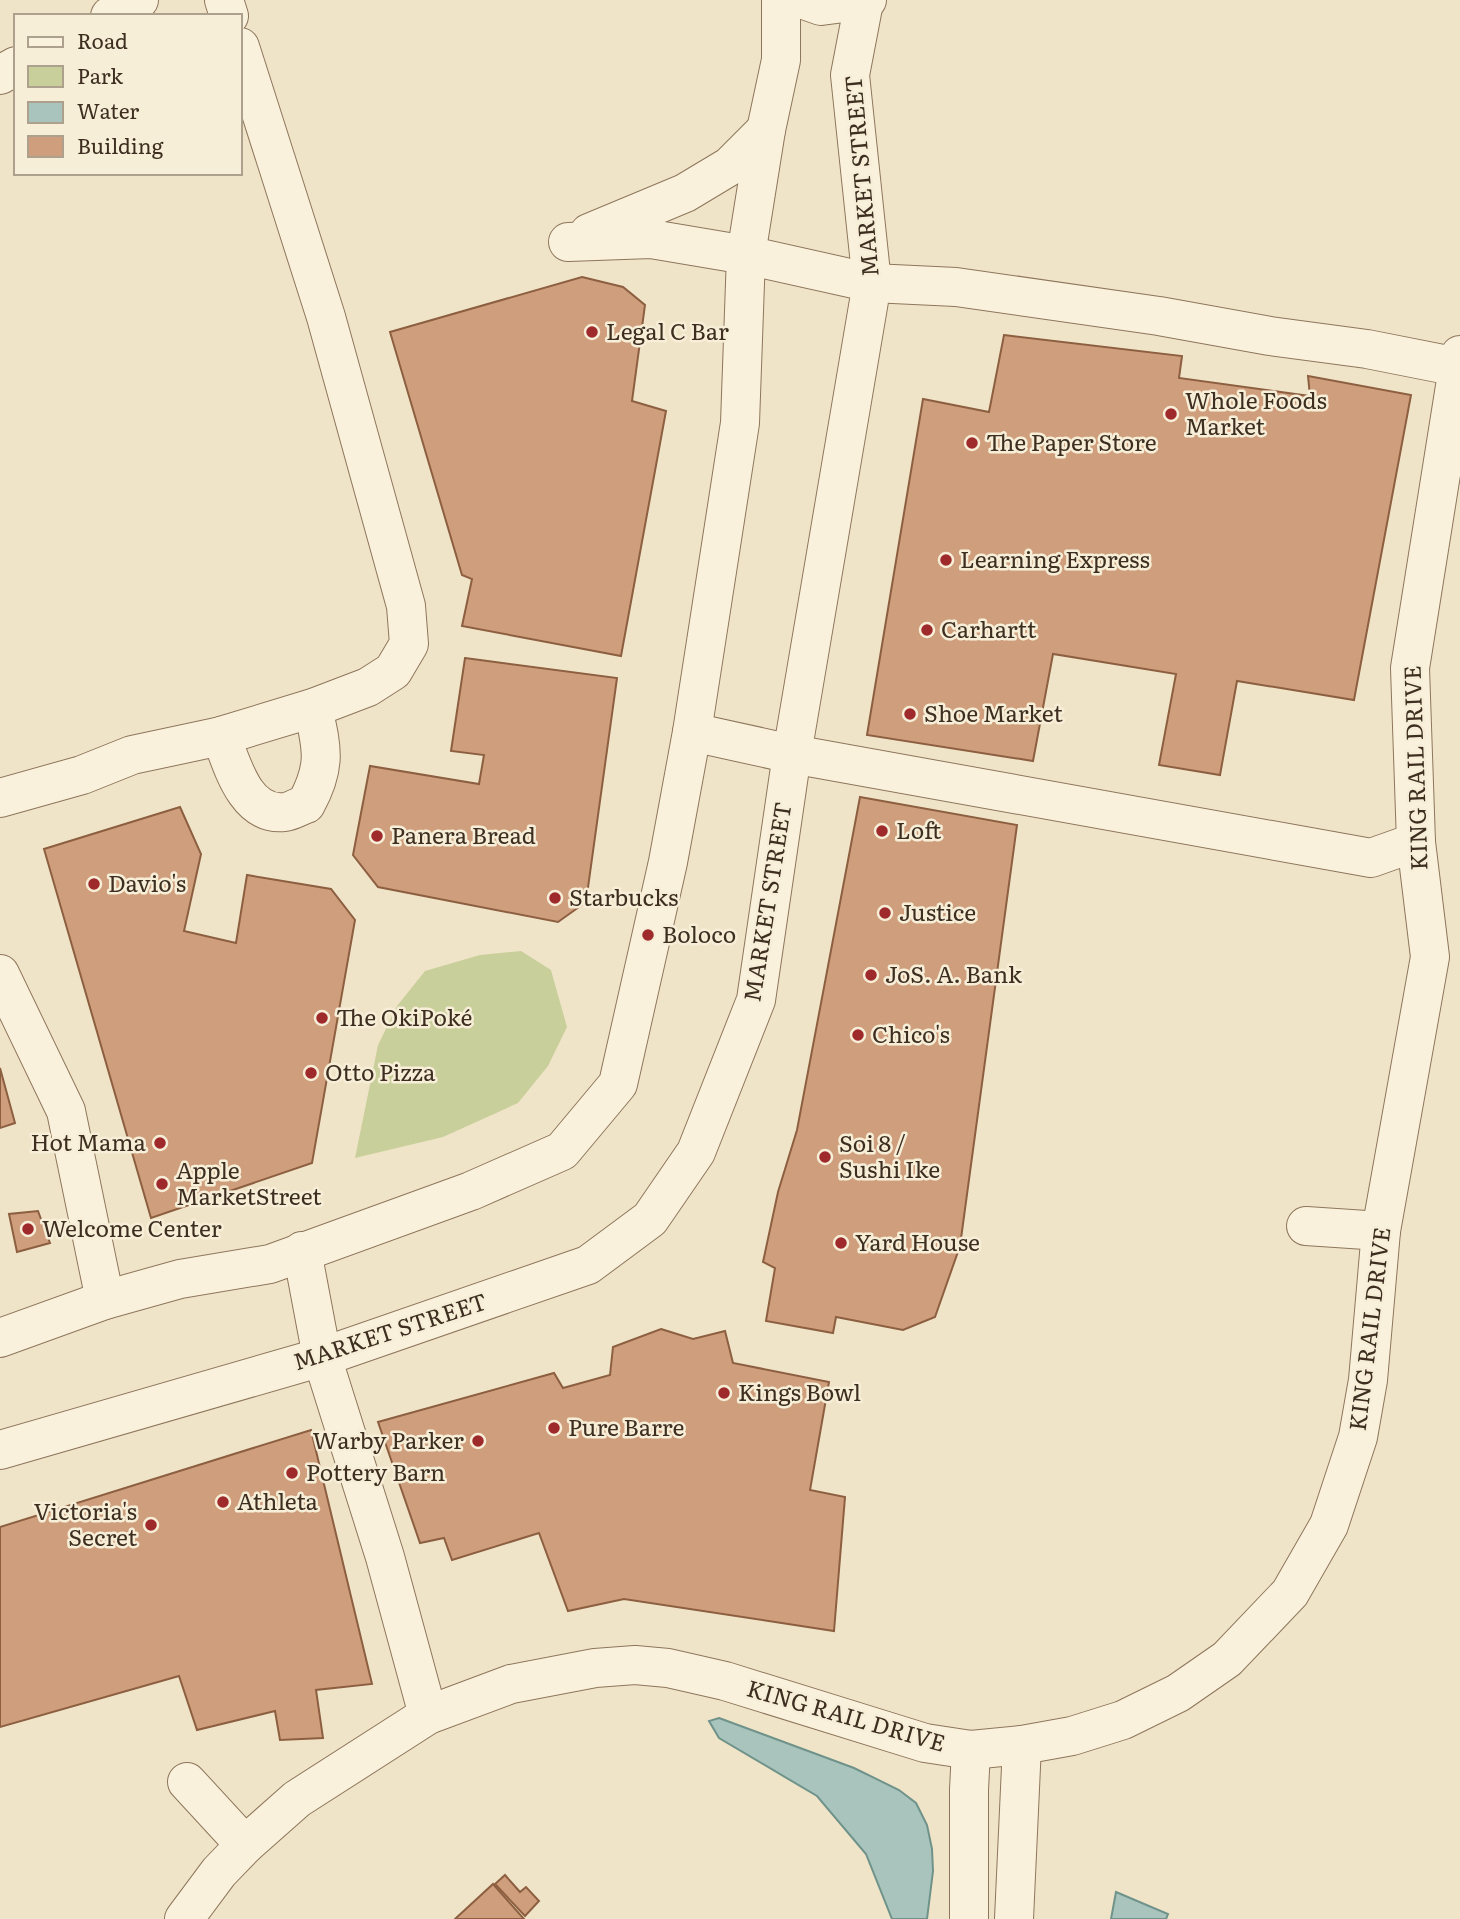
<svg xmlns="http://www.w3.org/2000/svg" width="1460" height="1919" viewBox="0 0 1460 1919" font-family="Literata,serif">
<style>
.green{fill:#c9cf9b}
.water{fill:#a9c4bc;stroke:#6f938a;stroke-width:2}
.building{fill:#cf9f7d;stroke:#8d5f41;stroke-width:2}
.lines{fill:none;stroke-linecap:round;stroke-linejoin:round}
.minor-casing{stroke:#8d765c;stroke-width:40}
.minor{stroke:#faf1dc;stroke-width:38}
.poi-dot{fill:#9e2a2b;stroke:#f7eed8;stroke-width:2.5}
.labels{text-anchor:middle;stroke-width:5;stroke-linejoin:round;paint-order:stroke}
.street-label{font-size:23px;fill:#3d2e20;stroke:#f7eed8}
.poi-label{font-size:23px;fill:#3d2e20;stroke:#f7eed8;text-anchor:start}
</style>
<rect width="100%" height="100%" fill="#f0e4c8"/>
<path class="green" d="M521 951 551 970 567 1027 548 1066 518 1103 443 1137 355 1158 378 1045 397 1006 425 971 480 955Z"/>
<g class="water">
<path d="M719 1718 854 1768 899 1790 916 1803 927 1825 932 1849 933 1871 927 1919H892L866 1854 817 1796 719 1738 709 1721Z"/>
<path d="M1116 1892 1168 1914 1166 1919H1111Z"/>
</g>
<g class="building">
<path d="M582 277 623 287 645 305 632 401 666 411 621 656 462 626 472 579 462 575 390 332Z"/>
<path d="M1004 335 1182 356 1179 378 1310 396 1308 376 1411 395 1354 700 1237 681 1220 775 1159 765 1176 674 1053 654 1033 761 867 735 923 399 989 412Z"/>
<path d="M465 658 617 678 586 902 558 922 378 887 353 855 370 766 479 784 484 755 451 751Z"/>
<path d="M860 797 1017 825 960 1246 935 1317 903 1330 836 1317 833 1333 766 1321 775 1268 763 1262 778 1192 797 1130Z"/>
<path d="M180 807 201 854 184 931 236 943 247 875 331 889 355 920 312 1163 151 1218 44 849Z"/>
<path d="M0 1068 15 1123 0 1128Z"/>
<path d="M38 1211 50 1243 17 1252 9 1214Z"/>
<path d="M661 1329 693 1339 725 1331 733 1363 829 1382 810 1490 845 1497 834 1631 624 1599 568 1611 539 1533 452 1560 444 1538 420 1543 378 1422 554 1373 563 1388 610 1375 613 1347Z"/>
<path d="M311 1430 372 1684 316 1690 323 1738 280 1740 275 1711 197 1730 179 1676 0 1727V1527Z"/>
<path d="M505 1875 520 1892 526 1887 539 1901 525 1916 495 1884Z"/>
<path d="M493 1884 524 1919H455Z"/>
</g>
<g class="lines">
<defs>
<g id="minor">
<path d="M224 0 229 16"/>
<path d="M804 0 821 6 867 0"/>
<path d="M110 16 139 0"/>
<path d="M0 75 16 66"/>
<path d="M589 233 685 193 730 166 766 130"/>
<path d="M568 242 651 239 746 255 872 283 956 287 1159 316 1270 336 1367 349 1458 367"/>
<path d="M692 732 792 754 1371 858 1416 842"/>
<path d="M221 736C232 764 245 817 285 812 292 811 300 806 306 804 327 766 322 748 313 708"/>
<path d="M0 798 82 775 132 755 221 736 313 708 368 687 393 671 409 644 406 606 326 317 240 47"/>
<path d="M0 974 66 1111 105 1300"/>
<path d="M1306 1226 1381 1231"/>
<path d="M302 1251 322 1357 385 1557 428 1715"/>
<path d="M0 1338 105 1300 180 1279 270 1264 471 1191 562 1151 618 1084 668 862 692 732 740 423 746 255 766 130 781 60V0"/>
<path d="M0 1450 322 1357 588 1265 650 1219 696 1152 756 1000 792 754 872 283 850 75 864 2"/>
<path d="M187 1782 245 1845"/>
<path d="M184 1919 219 1872 245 1845 297 1799 428 1715 511 1684 595 1668 635 1665 668 1668 725 1681 925 1743 971 1750 1022 1745 1072 1736 1123 1720 1178 1693 1227 1659 1290 1593 1329 1525 1358 1437 1368 1380 1381 1231 1430 957 1416 842 1410 668 1460 355"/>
<path d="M969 1919V1790L971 1750"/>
<path d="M1014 1919 1022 1745"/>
</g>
</defs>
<use href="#minor" class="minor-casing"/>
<use href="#minor" class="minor"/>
</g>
<g class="poi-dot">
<circle cx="592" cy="332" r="7"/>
<circle cx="1171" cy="414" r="7"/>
<circle cx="972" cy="443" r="7"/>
<circle cx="946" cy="560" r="7"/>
<circle cx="927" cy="630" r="7"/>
<circle cx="910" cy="714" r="7"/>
<circle cx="882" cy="831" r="7"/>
<circle cx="377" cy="836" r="7"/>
<circle cx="94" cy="884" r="7"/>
<circle cx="555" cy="898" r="7"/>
<circle cx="885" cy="913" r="7"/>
<circle cx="648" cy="935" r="7"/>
<circle cx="871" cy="975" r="7"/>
<circle cx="322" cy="1018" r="7"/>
<circle cx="858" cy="1035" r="7"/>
<circle cx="311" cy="1073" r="7"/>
<circle cx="160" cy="1143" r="7"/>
<circle cx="825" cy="1157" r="7"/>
<circle cx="162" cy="1184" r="7"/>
<circle cx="28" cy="1229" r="7"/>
<circle cx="841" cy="1243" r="7"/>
<circle cx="724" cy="1393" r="7"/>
<circle cx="554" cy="1428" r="7"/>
<circle cx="478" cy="1441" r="7"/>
<circle cx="292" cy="1473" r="7"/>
<circle cx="223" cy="1502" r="7"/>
<circle cx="151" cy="1525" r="7"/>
</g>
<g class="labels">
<g class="street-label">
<text transform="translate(862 176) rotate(-95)" y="8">MARKET STREET</text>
<text transform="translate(1416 768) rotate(-92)" y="8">KING RAIL DRIVE</text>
<text transform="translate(768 902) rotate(-81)" y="8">MARKET STREET</text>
<text transform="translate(1370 1329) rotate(-83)" y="8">KING RAIL DRIVE</text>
<text transform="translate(390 1332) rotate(-18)" y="8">MARKET STREET</text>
<text transform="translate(846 1716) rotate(16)" y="8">KING RAIL DRIVE</text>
</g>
<g class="poi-label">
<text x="606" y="340">Legal C Bar</text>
<text x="1185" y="409">Whole Foods<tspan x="1185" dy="26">Market</tspan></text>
<text x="986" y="451">The Paper Store</text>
<text x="960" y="568">Learning Express</text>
<text x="941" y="638">Carhartt</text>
<text x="924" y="722">Shoe Market</text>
<text x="896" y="839">Loft</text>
<text x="391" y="844">Panera Bread</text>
<text x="108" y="892">Davio's</text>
<text x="569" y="906">Starbucks</text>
<text x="899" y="921">Justice</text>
<text x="662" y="943">Boloco</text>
<text x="885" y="983">JoS. A. Bank</text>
<text x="336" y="1026">The OkiPoké</text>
<text x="872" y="1043">Chico's</text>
<text x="325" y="1081">Otto Pizza</text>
<text x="146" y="1151" text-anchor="end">Hot Mama</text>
<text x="839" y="1152">Soi 8 /<tspan x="839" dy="26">Sushi Ike</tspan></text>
<text x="176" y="1179">Apple<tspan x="176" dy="26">MarketStreet</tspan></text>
<text x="42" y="1237">Welcome Center</text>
<text x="855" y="1251">Yard House</text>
<text x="738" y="1401">Kings Bowl</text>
<text x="568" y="1436">Pure Barre</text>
<text x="464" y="1449" text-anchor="end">Warby Parker</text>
<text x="306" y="1481">Pottery Barn</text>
<text x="237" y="1510">Athleta</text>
<text x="137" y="1520" text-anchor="end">Victoria's<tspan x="137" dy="26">Secret</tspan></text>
</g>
</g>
<rect x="14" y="14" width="228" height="161" fill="#f7eed8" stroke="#ada18e" stroke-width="2"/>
<rect x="28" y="37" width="35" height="10" fill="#faf1dc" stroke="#ada18e" stroke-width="2"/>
<text x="77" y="49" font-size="21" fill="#3d2e20">Road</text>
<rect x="28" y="66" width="35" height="21" fill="#c9cf9b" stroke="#ada18e" stroke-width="2"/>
<text x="77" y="84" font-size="21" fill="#3d2e20">Park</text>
<rect x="28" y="102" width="35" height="21" fill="#a9c4bc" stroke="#ada18e" stroke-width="2"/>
<text x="77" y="119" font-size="21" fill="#3d2e20">Water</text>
<rect x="28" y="136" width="35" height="21" fill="#cf9f7d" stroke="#ada18e" stroke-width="2"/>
<text x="77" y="154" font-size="21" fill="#3d2e20">Building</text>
</svg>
